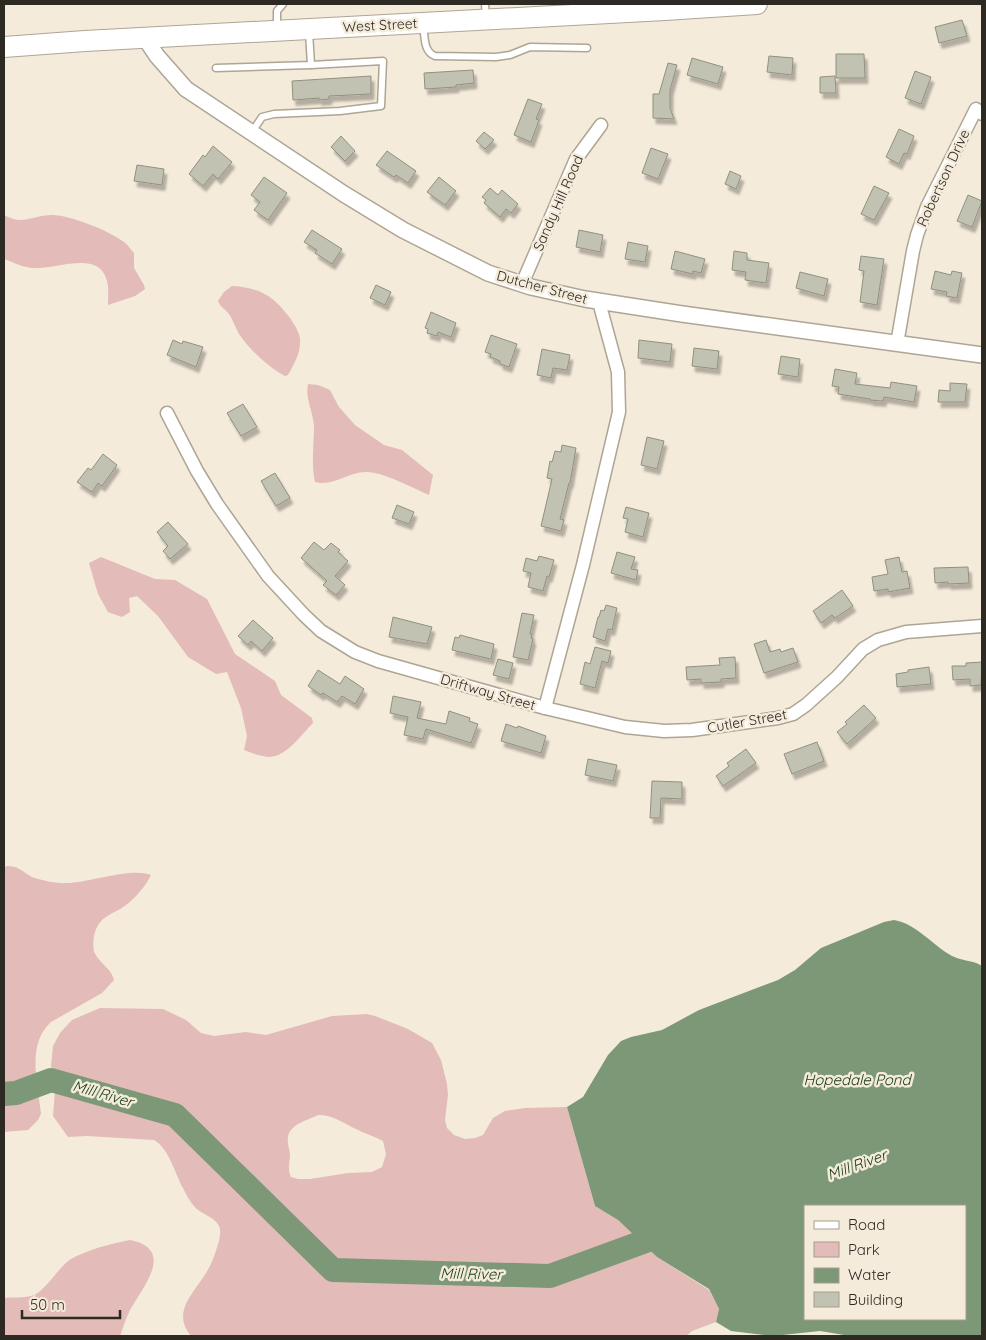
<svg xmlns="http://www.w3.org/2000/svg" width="986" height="1340" viewBox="0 0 986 1340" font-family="Quicksand,sans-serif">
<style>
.green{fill:#e3bbb9;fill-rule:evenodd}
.water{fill:#7c9877;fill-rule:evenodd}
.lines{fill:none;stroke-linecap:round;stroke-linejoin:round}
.river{stroke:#7c9877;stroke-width:24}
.building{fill:#c1c2b1;stroke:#8f9180;filter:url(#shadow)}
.service-casing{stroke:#aea595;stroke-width:9}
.minor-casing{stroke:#aea595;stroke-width:15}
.tertiary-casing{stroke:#aea595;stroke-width:18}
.primary-casing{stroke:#aea595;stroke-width:22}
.service{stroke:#fff;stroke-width:6}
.minor{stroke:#fff;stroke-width:12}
.tertiary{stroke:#fff;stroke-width:15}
.primary{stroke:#fff;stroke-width:20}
.labels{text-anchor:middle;stroke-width:5;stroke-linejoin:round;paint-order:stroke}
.street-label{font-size:14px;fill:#2d2a24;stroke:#f5ebda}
.water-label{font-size:15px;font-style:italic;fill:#123b0d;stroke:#f5ebda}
</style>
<defs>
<filter id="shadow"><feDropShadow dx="3" dy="5.5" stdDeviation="1" flood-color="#0004"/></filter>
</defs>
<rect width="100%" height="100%" fill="#f5ebda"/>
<g class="green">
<path d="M4 215C23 226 33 215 52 215 70 215 110 231 124 242 128 245 131 250 134 253V268L144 285 145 289 135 296 108 305C108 297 109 288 107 281 99 249 56 270 34 268 24 268 13 262 4 259Z"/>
<path d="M232 286C261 288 273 296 290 318 294 324 299 331 300 339 301 353 294 364 288 375L285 376C268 367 250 350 239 334 235 327 233 319 228 313 225 309 220 307 218 301L224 292Z"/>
<path d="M308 384 318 385 330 390 339 407 355 425 384 445 402 450 433 475 429 495C413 488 383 472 367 472 349 471 334 487 315 482 311 463 314 445 314 426 313 411 305 399 308 384Z"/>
<path d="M101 557 155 579 175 580 207 599 235 654 275 681 281 695 312 718 313 723C302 734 287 756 270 757 262 757 252 753 244 750L247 736 241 708 227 672 216 674 188 657 158 616 137 596 129 598 130 612 122 617 108 612 98 594 89 563Z"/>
<path d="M7 866C20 866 22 872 32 877 39 880 58 884 66 883 90 883 130 867 151 875 145 887 136 897 126 905 111 916 99 915 94 936 93 941 93 947 94 952 99 963 111 968 114 980L102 993 51 1022C26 1044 38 1085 41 1114L38 1120 28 1130 4 1132V868Z"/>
<path d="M100 1008 163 1009 186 1020 201 1033 214 1036 246 1032 266 1035 332 1016 367 1014 375 1016 408 1029 432 1043 441 1060 447 1084 448 1095 445 1120 447 1128 454 1135 465 1139 475 1138 483 1135 493 1118 505 1111 525 1108 567 1107 595 1206 618 1220 657 1257 709 1290 719 1309 716 1322 692 1331 686 1336H191C171 1312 194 1293 206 1273 212 1264 216 1251 219 1241 220 1236 221 1230 219 1226 215 1218 205 1215 198 1210 191 1204 187 1196 183 1188 175 1174 169 1148 154 1140L87 1136 68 1137 53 1116 56 1079 51 1066 53 1046 60 1033 72 1020ZM318 1115C333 1115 343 1123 356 1129 365 1134 374 1136 383 1141L386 1154 382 1167 372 1172 348 1173 310 1179H298L291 1177C287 1169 290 1162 290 1154 289 1148 287 1143 288 1138 288 1125 308 1120 318 1115Z"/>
<path d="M130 1240C176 1249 143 1287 130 1310 126 1318 123 1328 120 1336H4V1298C12 1297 23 1298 31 1296 46 1292 57 1268 71 1259 89 1249 110 1244 130 1240Z"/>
</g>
<path class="water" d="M894 920C917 924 932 945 952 956 961 961 973 960 982 966V1336H850L820 1331 773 1336 731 1331 716 1322 719 1309 709 1289 657 1257 618 1220 595 1206 567 1107 583 1097 608 1055 621 1041 631 1037 662 1030 699 1010 778 980 795 970 821 948 884 922ZM805 1206H965V1319H805Z"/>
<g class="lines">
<path class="river" d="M4 1094 16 1093 51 1080 175 1115 333 1270 550 1276 673 1231"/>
</g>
<g class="building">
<path d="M962 20 967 36 939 43 935 27Z"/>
<path d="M836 54H864L865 78H836Z"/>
<path d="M769 56 793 58 792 75 767 72Z"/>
<path d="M692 58 723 67 718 84 687 75Z"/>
<path d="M668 63 677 65 670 90V108L674 119 653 118V94H659Z"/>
<path d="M473 70 474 83 456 85V87L425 89 424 73Z"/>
<path d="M915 71 931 77 921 104 905 98Z"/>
<path d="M371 76V94L329 96V99L319 100V98L293 100 292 81Z"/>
<path d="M835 76 836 93H820V77Z"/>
<path d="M528 99 542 104 536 119 539 120 531 142 514 135Z"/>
<path d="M899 129 914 136 907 154 904 153 899 164 886 157Z"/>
<path d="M484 132 494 140 485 149 476 141Z"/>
<path d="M341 136 355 151 345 161 331 147Z"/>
<path d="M213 146 232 162 218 179 213 174 203 186 189 174 203 155 205 157Z"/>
<path d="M651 148 668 154 658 179 642 173Z"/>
<path d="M387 151 416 171 408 183 396 175 394 177 376 165Z"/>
<path d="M137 165 164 169 162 185 134 181Z"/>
<path d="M730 171 741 176 736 189 725 184Z"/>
<path d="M264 177 287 193 268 220 254 210 260 202 251 195Z"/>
<path d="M439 177 456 191 445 205 427 192Z"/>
<path d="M874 186 889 193 874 220 861 214Z"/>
<path d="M490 188 498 195 502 190 518 204 511 213 506 209 500 217 484 203 486 200 482 197Z"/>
<path d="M968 195 982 201 972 227 957 221Z"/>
<path d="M312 230 342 249 332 264 315 253 317 250 304 242Z"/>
<path d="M579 230 603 235 600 252 576 247Z"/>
<path d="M628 242 648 246 645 262 625 259Z"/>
<path d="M675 251 705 259 701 273 693 271V274L671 269Z"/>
<path d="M734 251 747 253V260L769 263 766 283 745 280 746 272 732 270Z"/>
<path d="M861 256 884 259 877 305 860 302 864 271 859 270Z"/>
<path d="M935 271 951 275 952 271 962 273 957 298 946 296 947 292 931 289Z"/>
<path d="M800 272 828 279 824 296 796 288Z"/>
<path d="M376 285 391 292 385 305 370 298Z"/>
<path d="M431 312 456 323 451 337 438 332 437 336 427 333 428 329 425 328Z"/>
<path d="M491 335 517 344 509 367 500 364V361L490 357 491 354 485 352Z"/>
<path d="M173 340 182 344 183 341 203 347 196 367 167 355Z"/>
<path d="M639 340 672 344 670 362 638 358Z"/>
<path d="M694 348 719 351 717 369 692 366Z"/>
<path d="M542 349 570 355 567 370 553 368 551 378 537 375Z"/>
<path d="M781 356 800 359 798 377 778 374Z"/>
<path d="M835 369 857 373 855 384 890 388 891 382 917 386 914 402 884 397 883 401 870 400V399L838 394 839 387 832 386Z"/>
<path d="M950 383 967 384 965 402H938L939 390 950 391Z"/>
<path d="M243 404 257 427 241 436 227 413Z"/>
<path d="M647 437 664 441 657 469 641 465Z"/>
<path d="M562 445 576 448 570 483H569L560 519 564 520 561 531 541 526 552 479 547 478 550 461 552 462 555 451 561 452Z"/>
<path d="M103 454 117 465 102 486 98 483 92 492 77 482 88 468 91 470Z"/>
<path d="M275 473 290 498 276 506 261 481Z"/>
<path d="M397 505 414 512 409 524 392 518Z"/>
<path d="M626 507 649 513 643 537 625 532 628 519 623 518Z"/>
<path d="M168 522 188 544 170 559 163 551 168 546 157 532Z"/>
<path d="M314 542 324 550 331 543 340 550 338 552 348 561 335 576 345 585 336 595 323 585 327 581 301 558Z"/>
<path d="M617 552 635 557 631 569 638 570 636 580 611 573Z"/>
<path d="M539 556 554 560 549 577 547 576 543 591 528 587 531 573 523 571 526 558 537 561Z"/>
<path d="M899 557 902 572 907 571 910 588 888 592V589L874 591 872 577 888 574 885 560Z"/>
<path d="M968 567 969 583 948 584V582L935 583 934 568Z"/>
<path d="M842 590 853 606 835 618 832 615 821 623 813 611Z"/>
<path d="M606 605 617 608 612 630 608 629 605 641 593 637 598 617H599L601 610 604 611Z"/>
<path d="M522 613 534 615 530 634H532L531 638 533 639 528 660 513 657Z"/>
<path d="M393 617 432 627 427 644 389 637Z"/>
<path d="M253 620 273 638 262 651 251 641 248 645 238 636Z"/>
<path d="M460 635 494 644 491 659 452 650 455 637 459 638Z"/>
<path d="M766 640 770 652 780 649 781 652 793 648 798 662 764 673 754 644Z"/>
<path d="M595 647 611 651 608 663 602 661 595 688 580 684 585 662 590 664Z"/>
<path d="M735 657 736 678 721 679V682L701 683V679L687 680 686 667 720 665 719 658Z"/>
<path d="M498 659 513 663 509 679 493 675Z"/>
<path d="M982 662 981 685 970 686V679L953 680 952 666H966V663Z"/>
<path d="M929 667 931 684 897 687 896 674 908 672V670Z"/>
<path d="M318 670 340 684 345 676 364 689 355 704 342 696 337 702 323 693 321 695 308 686Z"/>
<path d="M393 696 421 702 417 718 446 724 449 711 470 718 469 721 478 724 471 743 426 729 423 739 404 735 408 717 390 713Z"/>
<path d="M864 705 876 718 847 744 837 732 847 724 845 722Z"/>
<path d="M506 724 517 728 518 726 546 736 541 753 501 741Z"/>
<path d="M817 742 824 761 792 774 784 754Z"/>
<path d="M746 749 756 763 723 786 716 776 729 766 727 763Z"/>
<path d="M588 759 617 765 613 781 585 775Z"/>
<path d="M652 781 682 782V799L661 798 660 818H650Z"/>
</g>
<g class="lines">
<defs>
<g id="service">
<path d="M485 4 486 17"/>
<path d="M423 25C425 35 423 52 435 56L496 57 510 55 530 47 587 48"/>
<path d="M277 29V11L283 4"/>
<path d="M216 68 311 65 309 32"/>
<path d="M252 132 262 117 274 114 340 111 381 106 383 61 311 65"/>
</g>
<g id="minor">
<path d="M522 284 576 159 601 125"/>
<path d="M897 344 913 251 917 235 927 207 976 109 982 114"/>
<path d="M167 413 197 471 217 504 268 576 304 615 321 631 355 652 378 661 545 708 583 565 619 412 618 372 599 302"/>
<path d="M545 708 625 727 664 731 692 730 778 718 793 714 806 705 837 677 863 649 878 640 906 632 982 626"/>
</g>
<path id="tertiary" d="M145 38 157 56 186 89 344 194 403 230 488 273 531 287 585 299 682 314 982 355"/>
<path id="primary" d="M4 47 85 41 665 10 757 4"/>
</defs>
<use href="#service" class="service-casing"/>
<use href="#minor" class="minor-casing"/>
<use href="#tertiary" class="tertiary-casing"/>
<use href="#primary" class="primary-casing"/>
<use href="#service" class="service"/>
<use href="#minor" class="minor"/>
<use href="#tertiary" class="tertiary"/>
<use href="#primary" class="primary"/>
</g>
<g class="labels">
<g class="street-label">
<text transform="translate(380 25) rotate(-3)" y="5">West Street</text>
<text transform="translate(943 178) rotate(-65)" y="5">Robertson Drive</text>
<text transform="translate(558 203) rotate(-66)" y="5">Sandy Hill Road</text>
<text transform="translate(542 287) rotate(15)" y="5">Dutcher Street</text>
<text transform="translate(488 692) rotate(16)" y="5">Driftway Street</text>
<text transform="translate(747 721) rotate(-10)" y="5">Cutler Street</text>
</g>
<g class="water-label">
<text x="857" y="1085">Hopedale Pond</text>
<text transform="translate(103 1094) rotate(16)" y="5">Mill River</text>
<text transform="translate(857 1165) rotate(-20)" y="5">Mill River</text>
<text transform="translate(471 1274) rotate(1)" y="5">Mill River</text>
</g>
</g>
<rect width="986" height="1340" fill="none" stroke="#2d2a24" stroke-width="10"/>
<rect x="804" y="1205" width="162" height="115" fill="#f5ebda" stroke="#a59e91"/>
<rect x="814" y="1221" width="25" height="8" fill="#ffffff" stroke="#a59e91"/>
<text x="848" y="1230" font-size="15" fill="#2d2a24">Road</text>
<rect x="814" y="1242" width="25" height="15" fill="#e3bbb9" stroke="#a59e91"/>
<text x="848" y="1255" font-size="15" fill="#2d2a24">Park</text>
<rect x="814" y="1268" width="25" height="15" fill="#7c9877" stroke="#a59e91"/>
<text x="848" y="1280" font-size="15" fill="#2d2a24">Water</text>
<rect x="814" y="1292" width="25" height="15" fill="#c1c2b1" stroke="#a59e91"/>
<text x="848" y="1305" font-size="15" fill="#2d2a24">Building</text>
<path d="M22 1310v8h98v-8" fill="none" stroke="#2d2a24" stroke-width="2.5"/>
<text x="30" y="1310" font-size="15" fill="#2d2a24" stroke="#f5ebda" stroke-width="4" paint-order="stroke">50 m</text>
</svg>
